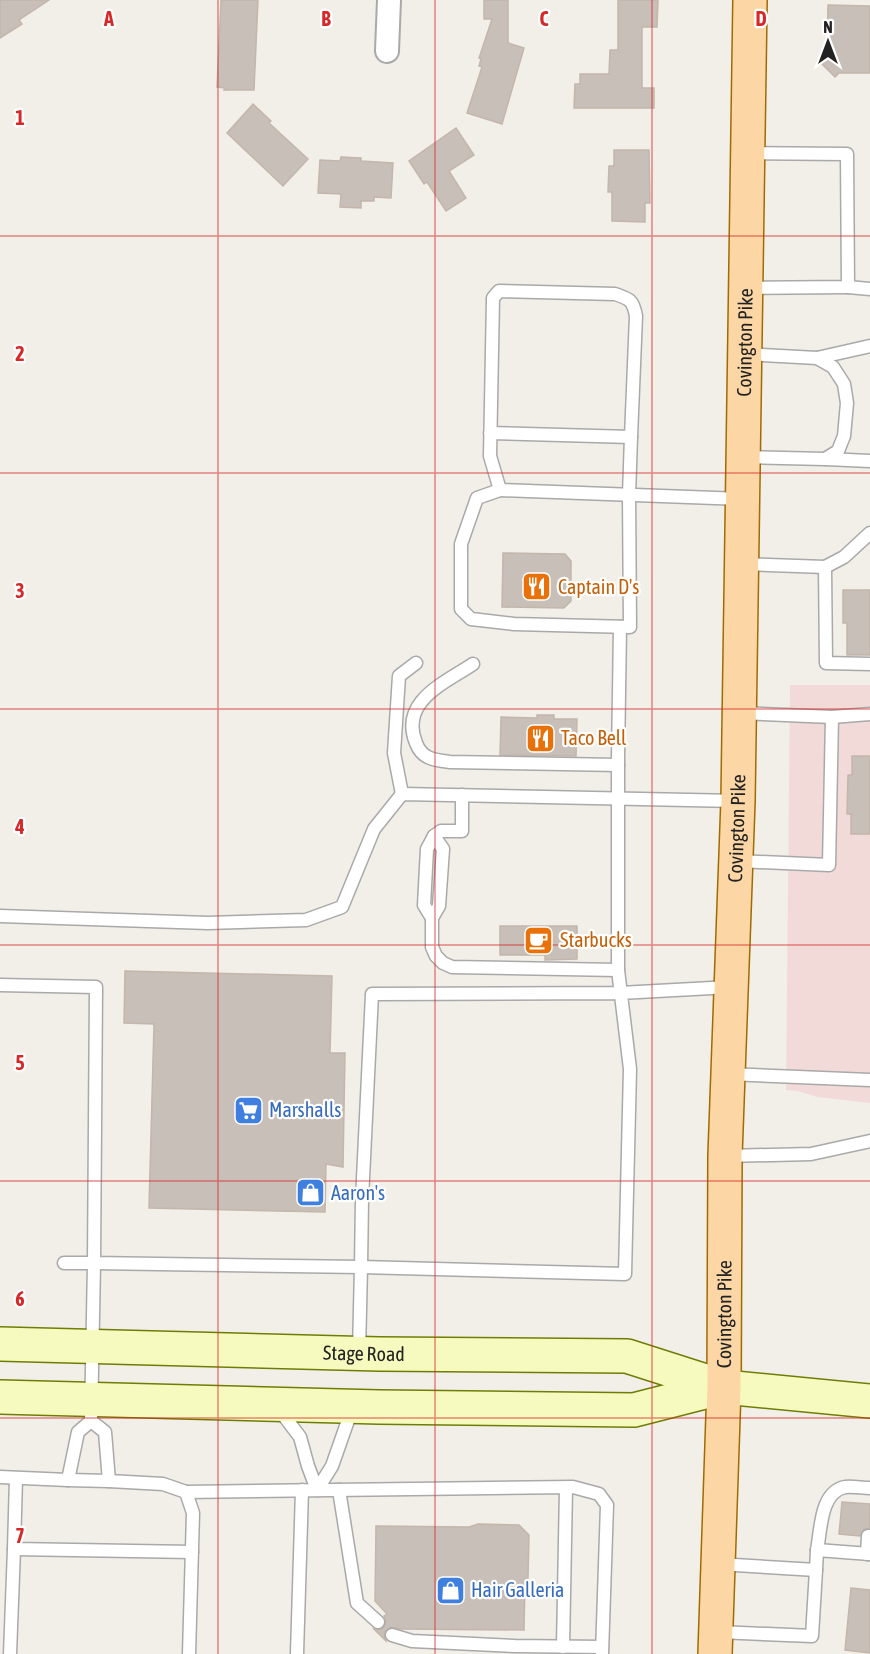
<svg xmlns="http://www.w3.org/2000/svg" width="870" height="1654" viewBox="0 0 870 1654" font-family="'Asap Condensed',sans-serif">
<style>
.commercial{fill:#f2dad9}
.building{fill:#c7bfb8;stroke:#c4b6ab;stroke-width:1.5}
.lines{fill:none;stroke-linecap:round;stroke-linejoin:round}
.service-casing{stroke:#a9a9a9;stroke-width:15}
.minor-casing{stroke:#a9a9a9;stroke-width:26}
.secondary-casing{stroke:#707d05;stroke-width:36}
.primary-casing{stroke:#a06b00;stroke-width:36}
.service{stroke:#fff;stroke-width:12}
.minor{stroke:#fff;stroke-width:22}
.secondary{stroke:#f7fabf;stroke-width:33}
.primary{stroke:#fcd6a4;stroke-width:33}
.grid{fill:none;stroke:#d62828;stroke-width:1.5;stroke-opacity:0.55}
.labels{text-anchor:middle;stroke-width:4.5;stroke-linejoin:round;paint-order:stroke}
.street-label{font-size:20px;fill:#222;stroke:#fff}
.food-label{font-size:20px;fill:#c56008;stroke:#fff;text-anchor:start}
.shop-label{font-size:20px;fill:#366cbe;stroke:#fff;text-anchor:start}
.grid-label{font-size:20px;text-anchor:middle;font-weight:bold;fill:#d62828;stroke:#fff;stroke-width:4.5;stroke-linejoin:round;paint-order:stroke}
</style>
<rect width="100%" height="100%" fill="#f2efe9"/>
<path class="commercial" d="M790 685H870V1103L817 1097 798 1091 786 1090Z"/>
<g class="building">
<path d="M0 0H49L19 20 22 24 0 38Z"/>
<path d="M221 0H258L254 90H224L225 88 217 87Z"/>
<path d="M484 0H508V43L524 48 502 124 467 113 482 67 479 66 481 59 479 58 492 19H484Z"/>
<path d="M618 0H658L657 27H642V88H654V108H574L575 84H580V74H609L610 50H618Z"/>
<path d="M828 5 870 6V73H839L835 77 822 64 827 59Z"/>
<path d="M253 104 271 121 269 123 308 159 283 186 227 133Z"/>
<path d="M456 128 474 155 449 171 466 198 446 211 427 182 424 184 409 161Z"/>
<path d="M614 150H649L650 203H645V222L612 221V192H608L609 166H614Z"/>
<path d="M341 157 361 158V161L393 163 391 198 374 197V201H361V208L340 207 341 194 318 193 320 160 340 161Z"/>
<path d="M503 553 565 554 571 561V601L564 608 502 607Z"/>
<path d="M843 590H870V655H847V623H843Z"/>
<path d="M537 715H554V719H577L576 756 500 755 501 717 537 718Z"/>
<path d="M852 756H870V834H851V814H847L848 775H852Z"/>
<path d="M500 926H577V959L545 960V955H500Z"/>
<path d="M125 971 332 976 330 1053H345L343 1167 326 1164 325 1212 149 1208 154 1024 124 1023Z"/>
<path d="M842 1502 870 1504V1528L864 1529 860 1536 839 1534Z"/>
<path d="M478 1524 519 1525 529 1535 528 1578H525V1581L524 1630 400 1629 391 1627 384 1632 386 1641 374 1629 380 1630 384 1627 386 1620 384 1616 387 1614 375 1601 376 1526 469 1527Z"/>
<path d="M851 1588 870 1590V1653L845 1650Z"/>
</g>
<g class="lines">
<defs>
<g id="service">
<path d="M848 287 870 289"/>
<path d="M747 288 848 287 847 154 749 153"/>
<path d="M817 358 870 346"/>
<path d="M490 433 631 437 636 316C633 300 630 299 615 294L499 291 493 298 490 456 500 490 742 499"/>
<path d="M745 457 825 459 838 451 844 436 847 403 844 384 833 367 817 358 746 354"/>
<path d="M826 459 870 461"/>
<path d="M500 490 477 498 461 544V609L471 619 514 624 630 627 629 495 631 437"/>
<path d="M743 564 825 567 844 557 870 533"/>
<path d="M825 567 826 663 870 664"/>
<path d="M620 627 618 758V970L630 1069 625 1274 361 1267 362 1199 372 994 620 993 730 987"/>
<path d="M473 664C445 683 399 701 416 743 422 759 434 760 450 762L618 765"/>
<path d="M832 717 870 714"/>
<path d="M402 794 394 753 399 676 416 663"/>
<path d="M434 836 443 849 439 906 432 918V947L436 956 443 963 452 967 618 970"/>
<path d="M738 861 829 865 832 717 741 713"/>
<path d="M0 916 208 923 306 920 342 907 374 829 402 794 737 801"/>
<path d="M432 918 424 905 427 849 434 836 441 831H462V795"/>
<path d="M0 985 96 987 94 1263 361 1267 359 1352"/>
<path d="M729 1074 870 1080"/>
<path d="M726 1156 811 1154 870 1141"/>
<path d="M278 1408 300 1437 308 1466 317 1490 332 1466 352 1409"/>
<path d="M91 1421 105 1432 109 1481 163 1484 186 1492 193 1513 189 1654"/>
<path d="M0 1477 68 1480 78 1432 91 1421 94 1263H64"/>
<path d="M16 1478 14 1549 192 1552"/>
<path d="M68 1480 109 1481"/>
<path d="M339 1490 357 1603 378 1622"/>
<path d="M186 1492 573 1487 599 1494 607 1505 602 1654"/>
<path d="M817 1550C821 1530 820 1492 845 1487 853 1486 862 1488 870 1488"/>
<path d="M867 1554 868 1536"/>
<path d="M718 1564 816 1570 817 1550 870 1554"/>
<path d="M718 1632 812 1636 816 1570"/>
<path d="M392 1635 412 1641 515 1646 602 1647"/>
<path d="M563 1647 566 1488"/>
<path d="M10 1654 14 1549"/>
<path d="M297 1654 302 1490"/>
</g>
<path id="minor" d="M387 51 389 0"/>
<g id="secondary">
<path id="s1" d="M0 1344 379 1354 627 1356 724 1387 870 1401"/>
<path d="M0 1397 379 1407 634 1410 724 1387"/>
</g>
<g id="primary">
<path id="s2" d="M715 1654 724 1387 725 1156 738 801 750 0"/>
</g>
</defs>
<use href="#service" class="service-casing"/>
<use href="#minor" class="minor-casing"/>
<use href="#secondary" class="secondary-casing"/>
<use href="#primary" class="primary-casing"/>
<use href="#service" class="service"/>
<use href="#minor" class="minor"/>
<use href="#secondary" class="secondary"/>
<use href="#primary" class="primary"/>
</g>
<path class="grid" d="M218 0V1654M435 0V1654M652 0V1654M0 236H870M0 473H870M0 709H870M0 945H870M0 1181H870M0 1418H870"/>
<defs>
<symbol id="restaurant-square" viewBox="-11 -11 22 22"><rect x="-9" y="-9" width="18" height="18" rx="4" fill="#e8710a" stroke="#fff"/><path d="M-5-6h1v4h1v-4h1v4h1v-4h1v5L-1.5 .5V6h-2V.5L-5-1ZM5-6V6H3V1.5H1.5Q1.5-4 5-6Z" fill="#fff"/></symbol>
<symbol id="cafe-square" viewBox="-11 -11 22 22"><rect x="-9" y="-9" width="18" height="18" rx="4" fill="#e8710a" stroke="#fff"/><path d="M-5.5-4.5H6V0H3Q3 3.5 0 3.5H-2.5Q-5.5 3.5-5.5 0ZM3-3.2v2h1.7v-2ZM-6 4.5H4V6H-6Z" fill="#fff"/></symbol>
<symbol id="supermarket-square" viewBox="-11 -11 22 22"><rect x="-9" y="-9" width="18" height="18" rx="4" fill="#3f7fe0" stroke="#fff"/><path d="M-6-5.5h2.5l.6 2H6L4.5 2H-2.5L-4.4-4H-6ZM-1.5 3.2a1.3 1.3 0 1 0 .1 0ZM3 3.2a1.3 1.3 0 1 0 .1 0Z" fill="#fff"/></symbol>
<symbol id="shop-square" viewBox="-11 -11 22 22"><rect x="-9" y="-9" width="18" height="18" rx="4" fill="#3f7fe0" stroke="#fff"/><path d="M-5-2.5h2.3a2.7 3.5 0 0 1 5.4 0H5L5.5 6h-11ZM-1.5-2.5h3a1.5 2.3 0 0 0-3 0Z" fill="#fff"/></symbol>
</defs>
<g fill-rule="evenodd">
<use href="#restaurant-square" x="520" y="570" width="33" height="33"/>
<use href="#restaurant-square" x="524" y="722" width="33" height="33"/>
<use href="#cafe-square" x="522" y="924" width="33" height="33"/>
<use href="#supermarket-square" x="232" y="1094" width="33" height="33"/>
<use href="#shop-square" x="294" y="1176" width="33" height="33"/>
<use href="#shop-square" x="434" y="1574" width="33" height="33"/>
</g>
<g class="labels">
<g class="street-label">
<text dy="7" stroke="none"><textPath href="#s2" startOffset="1312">Covington Pike</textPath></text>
<text dy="7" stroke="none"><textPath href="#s2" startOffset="826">Covington Pike</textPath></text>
<text dy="7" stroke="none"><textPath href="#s2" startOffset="340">Covington Pike</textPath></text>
<text dy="7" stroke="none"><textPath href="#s1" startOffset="364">Stage Road</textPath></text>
</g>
<g class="food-label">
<text x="558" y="594">Captain D's</text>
<text x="561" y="745">Taco Bell</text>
<text x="560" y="947">Starbucks</text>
</g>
<g class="shop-label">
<text x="269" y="1117">Marshalls</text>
<text x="331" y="1200">Aaron's</text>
<text x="471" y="1597">Hair Galleria</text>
</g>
</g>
<g class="grid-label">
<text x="109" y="26">A</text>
<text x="326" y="26">B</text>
<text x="544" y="26">C</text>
<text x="761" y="26">D</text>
<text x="20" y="125">1</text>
<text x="20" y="361">2</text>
<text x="20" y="598">3</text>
<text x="20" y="834">4</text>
<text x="20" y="1070">5</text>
<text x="20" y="1306">6</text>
<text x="20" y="1543">7</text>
</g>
<g transform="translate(828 42)" stroke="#ffffff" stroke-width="4.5" paint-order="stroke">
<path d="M0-4.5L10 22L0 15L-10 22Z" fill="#222222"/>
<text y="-9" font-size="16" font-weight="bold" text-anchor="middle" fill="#222222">N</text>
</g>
</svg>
